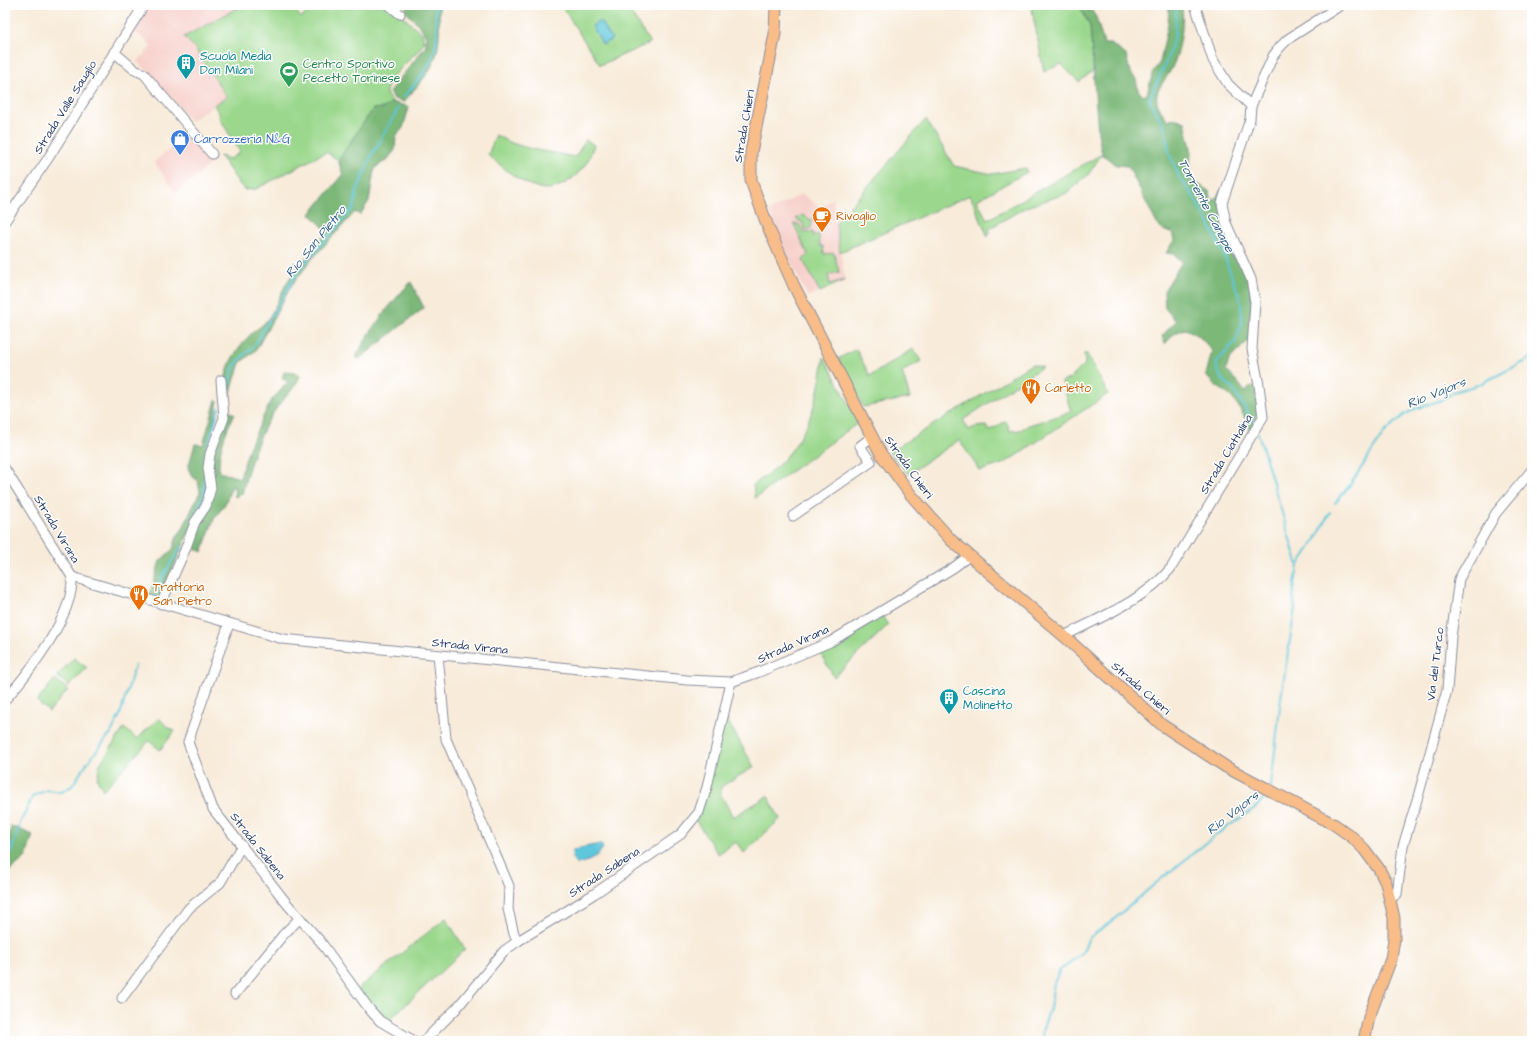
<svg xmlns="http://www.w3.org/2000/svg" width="1537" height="1046" viewBox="0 0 1537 1046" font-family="'Architects Daughter',sans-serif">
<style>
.built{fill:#f7d0cb}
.green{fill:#9bd88d;stroke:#5b8476}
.forest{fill:#7cb878;stroke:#4c746b}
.water{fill:#5fc7dc;stroke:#3d7b9d}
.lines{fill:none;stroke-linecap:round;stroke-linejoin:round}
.stream{stroke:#5fc7dc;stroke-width:2}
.minor-casing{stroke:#8a8d9c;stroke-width:11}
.major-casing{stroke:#8a8d9c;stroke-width:13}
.minor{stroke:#fff;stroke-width:9}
.major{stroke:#f8bd88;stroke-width:11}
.labels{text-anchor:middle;stroke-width:3;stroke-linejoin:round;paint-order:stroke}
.culture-label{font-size:12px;fill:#0d838f;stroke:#fff;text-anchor:start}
.leisure-label{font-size:12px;fill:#27864d;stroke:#fff;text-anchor:start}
.street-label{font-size:12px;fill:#1b2f5e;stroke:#fff}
.shop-label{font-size:12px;fill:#366cbe;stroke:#fff;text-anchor:start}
.food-label{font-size:12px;fill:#c56008;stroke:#fff;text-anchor:start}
.water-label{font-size:13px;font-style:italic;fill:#2f5d84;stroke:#fff}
</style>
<rect width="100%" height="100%" fill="#fff"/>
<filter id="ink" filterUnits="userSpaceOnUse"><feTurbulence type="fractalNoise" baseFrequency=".025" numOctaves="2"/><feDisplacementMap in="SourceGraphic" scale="8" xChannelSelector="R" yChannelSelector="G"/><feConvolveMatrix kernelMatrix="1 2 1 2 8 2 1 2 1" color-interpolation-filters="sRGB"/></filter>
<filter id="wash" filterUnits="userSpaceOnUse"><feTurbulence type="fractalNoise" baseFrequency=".012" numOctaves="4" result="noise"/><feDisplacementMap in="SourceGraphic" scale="16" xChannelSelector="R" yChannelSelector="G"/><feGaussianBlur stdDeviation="0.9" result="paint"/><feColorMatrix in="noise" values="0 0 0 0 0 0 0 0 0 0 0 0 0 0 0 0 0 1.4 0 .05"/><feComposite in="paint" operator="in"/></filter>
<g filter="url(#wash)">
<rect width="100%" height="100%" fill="#f8ebd9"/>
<g class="built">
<path d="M149 5H243L184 37 194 47 227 97 190 121 150 74 137 62 152 46 138 34 134 29Z"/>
<path d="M191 132 215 160 176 193 154 162Z"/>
<path d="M802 194 821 208 833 198 845 280 808 297 784 249 769 211Z"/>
</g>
<g class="green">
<path d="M243 5H292L301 18 316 5H389L422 33 424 43C415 57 390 74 386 91 386 95 389 98 392 102L384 108 373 109 338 160 326 152 256 189 245 190 240 185 220 156 230 159 240 152 219 117 220 115 214 105 227 97 194 47 184 37Z"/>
<path d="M561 5H626L650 43 600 65Z"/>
<path d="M1031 5H1079L1090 26 1094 70 1079 82 1061 64 1044 72Z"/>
<path d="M926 119 954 166 992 174 1026 168 1027 172 977 200 987 220 1102 154 1088 175 1065 194 1026 207 990 228 988 237 970 195 840 252 836 223Z"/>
<path d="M496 135C516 149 551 152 575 157L586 140 594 145C592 150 590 157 587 162 578 177 557 193 539 188 520 184 502 166 488 155Z"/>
<path d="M802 215 812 220 811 228 805 230 802 222 796 219Z"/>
<path d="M794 224H799L804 233 813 232V235H819L820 246H823L824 254 834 253 839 272 828 275 830 284 845 280 820 292 803 260 808 255Z"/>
<path d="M856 349 870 376 913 349 921 361 902 372 910 398 863 407 838 359Z"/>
<path d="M1084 354H1087L1108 394 1005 463 980 471 959 440 908 474 889 452 1032 364 1042 367 963 420 969 430 975 427 986 426 989 431 1006 421 1010 431 1020 430 1029 425 1071 412 1062 382 1071 378 1085 364Z"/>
<path d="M824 357 859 422 755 498 753 485C803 452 816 414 824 357Z"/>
<path d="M882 616 888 625 834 677 819 651Z"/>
<path d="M74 658 87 668 69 686 57 676Z"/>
<path d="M55 679 68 690 49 712 37 701Z"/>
<path d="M159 718 168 728 175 731 160 750 149 741 103 790 97 779 100 764 124 728 137 739Z"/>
<path d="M726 718 754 767 722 786 720 793 733 817 768 796 780 819 744 853 736 842 718 854 696 821Z"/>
<path d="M446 918 465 949 386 1023 357 989Z"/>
</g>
<g class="forest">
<path d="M408 5H439C439 22 441 45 434 61 428 76 414 89 404 102L394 99 390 91 426 46C428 30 415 22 405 11Z"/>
<path d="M1079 5H1088L1096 17 1104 44H1111L1126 55 1130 72 1136 79 1138 90 1143 96 1147 94 1153 72 1160 62 1168 24 1169 5H1182C1184 23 1181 46 1174 63 1164 88 1144 92 1168 120L1177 119 1185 122 1191 148 1190 176 1195 182 1209 191 1211 201 1216 198 1221 190 1219 202 1249 280 1252 304 1248 341 1229 360 1226 370C1233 378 1240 383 1245 393L1249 387 1255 386C1258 406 1260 414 1250 431 1245 417 1238 401 1225 392 1217 386 1212 384 1206 375L1212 351C1204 341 1197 332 1184 329L1174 334 1165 344 1162 336 1176 321 1165 308 1164 291 1182 262 1174 254 1166 253 1174 240 1172 232 1165 231 1157 224 1128 166 1116 165 1102 154 1098 133 1090 26Z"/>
<path d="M392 102 409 107 403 128 396 136 395 150 387 160 377 166 374 171 369 201 360 215 355 212 311 260 291 286 256 350 240 363 230 395 226 394C222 373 233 353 248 337 254 330 262 327 268 319 278 304 283 285 295 271 306 257 317 246 327 231L310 214 343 175 338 160 373 109 384 108Z"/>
<path d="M411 282 424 308 359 359 356 357C370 329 389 305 411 282Z"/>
<path d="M284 372 295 373 300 376C294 390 287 394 278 406 259 431 249 464 242 494L235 497 234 487 232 486 225 504 214 519 202 552 190 546 226 410 235 414C225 431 218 452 219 472L240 478 249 448 270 402 288 382 282 378Z"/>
<path d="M216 400 218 401 209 444 206 469 209 485 202 504 159 599 149 596 160 561 173 549 177 536 182 530 200 492 198 481 192 476 188 468 195 444 203 445Z"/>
<path d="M11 826 33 835 26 857 5 875V847L8 843Z"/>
</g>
<g class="water">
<path d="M600 21 612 39 603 45 592 26Z"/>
<path d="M600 844 603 847C599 857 588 862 578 864 573 860 571 857 573 851L580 848Z"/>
</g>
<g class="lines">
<g class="stream">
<path d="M1176 5 1175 35 1166 62 1149 100 1164 125 1169 152 1179 177 1192 194 1207 220 1224 255 1241 302 1242 324 1235 342 1217 362V370L1222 379 1232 388 1255 424"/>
<path d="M404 97C421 76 436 63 437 33 437 24 435 14 436 5"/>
<path d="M227 397C228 389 229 377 233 369 240 354 257 349 262 332L299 270 354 207 357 190 372 155 399 107"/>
<path d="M1258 433 1298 566"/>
<path d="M208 447 219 408"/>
<path d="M1335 503 1350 485 1384 433 1404 415 1415 409 1444 399 1453 392 1478 385 1532 358"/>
<path d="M195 515 204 495 205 477"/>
<path d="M157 593 162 577 182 546"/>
<path d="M1271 787 1281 697 1295 608 1293 595 1298 566 1316 539 1330 512"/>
<path d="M5 860 11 852 21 821 33 796 47 790 61 792 72 786 87 763 111 733 120 715 135 665"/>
<path d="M1043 1041 1042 1031 1050 1008 1054 983 1060 970 1082 953 1089 938 1112 921 1156 883 1220 832 1255 808 1269 793"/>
</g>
</g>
</g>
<g filter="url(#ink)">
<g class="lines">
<defs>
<g id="minor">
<path d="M389 5 400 14"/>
<path d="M1195 5 1213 60 1228 84 1251 106"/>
<path d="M114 52 135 70 144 74 212 154"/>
<path d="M5 221 47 160 144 5"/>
<path d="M5 469 72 577C74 616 30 671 5 700"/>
<path d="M793 516 871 462 860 446 872 437"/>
<path d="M72 577 283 639 687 680 731 682 759 672 830 642 953 568 969 556"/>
<path d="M161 604 185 550 195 522 206 506 211 488 208 468 210 454 224 418 221 380"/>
<path d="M229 624 188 742 213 809 288 905 320 941 370 1010 380 1021 414 1041"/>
<path d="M1064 636C1101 617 1145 600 1171 568L1263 417 1259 385 1252 349 1255 302 1251 279 1226 223 1222 203 1250 119 1251 106 1273 56 1280 47 1288 39 1341 5"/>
<path d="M438 655 446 739 509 886 508 909 514 934 518 941"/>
<path d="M1390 899 1397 894 1403 846 1419 793 1447 690 1451 637 1459 579 1496 513 1532 470"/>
<path d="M235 994 283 935 300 918"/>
<path d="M122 998 189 908 220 883 242 845"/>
<path d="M424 1041 456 1009 504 951 518 941 594 894 681 834 699 812 707 787 731 682"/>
</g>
<path id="major" d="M776 5 775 34 751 152V181L768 227 794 286 881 454 911 495 951 540 1064 636 1162 725 1226 767 1335 825 1352 837 1364 849 1379 869 1386 883 1394 918V939L1391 959 1369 1017 1364 1041"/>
</defs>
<use href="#minor" class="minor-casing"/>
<use href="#major" class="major-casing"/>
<use href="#minor" class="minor"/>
<use href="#major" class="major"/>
</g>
</g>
<defs>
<symbol id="building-pin" viewBox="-11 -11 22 30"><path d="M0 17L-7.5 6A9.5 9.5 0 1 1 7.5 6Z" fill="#0f9aa8" stroke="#fff"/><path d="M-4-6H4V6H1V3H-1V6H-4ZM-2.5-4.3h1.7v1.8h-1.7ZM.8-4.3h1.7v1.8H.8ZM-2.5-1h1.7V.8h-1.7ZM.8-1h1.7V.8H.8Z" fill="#fff"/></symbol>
<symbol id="stadium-pin" viewBox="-11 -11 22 30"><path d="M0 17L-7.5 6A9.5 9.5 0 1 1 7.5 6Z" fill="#2e9e5b" stroke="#fff"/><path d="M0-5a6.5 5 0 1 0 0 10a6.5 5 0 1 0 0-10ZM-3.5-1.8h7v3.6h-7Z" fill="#fff"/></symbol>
<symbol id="shop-pin" viewBox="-11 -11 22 30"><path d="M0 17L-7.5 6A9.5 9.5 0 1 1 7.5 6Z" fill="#3f7fe0" stroke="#fff"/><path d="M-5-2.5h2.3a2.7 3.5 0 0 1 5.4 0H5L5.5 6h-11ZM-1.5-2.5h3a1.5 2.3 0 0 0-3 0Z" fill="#fff"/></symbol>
<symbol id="cafe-pin" viewBox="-11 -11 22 30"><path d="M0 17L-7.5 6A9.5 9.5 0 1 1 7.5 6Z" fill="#e8710a" stroke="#fff"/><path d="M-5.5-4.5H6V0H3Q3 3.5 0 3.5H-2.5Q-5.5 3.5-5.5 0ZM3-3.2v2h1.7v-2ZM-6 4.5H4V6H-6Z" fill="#fff"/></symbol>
<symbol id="restaurant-pin" viewBox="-11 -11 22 30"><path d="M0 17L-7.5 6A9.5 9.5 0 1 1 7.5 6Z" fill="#e8710a" stroke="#fff"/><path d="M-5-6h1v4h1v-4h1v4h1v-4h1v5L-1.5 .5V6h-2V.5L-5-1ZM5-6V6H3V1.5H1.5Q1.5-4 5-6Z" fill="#fff"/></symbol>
</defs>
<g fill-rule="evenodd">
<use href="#building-pin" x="175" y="52" width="22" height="30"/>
<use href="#stadium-pin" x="278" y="60" width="22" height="30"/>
<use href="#shop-pin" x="169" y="128" width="22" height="30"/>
<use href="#cafe-pin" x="811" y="205" width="22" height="30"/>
<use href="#restaurant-pin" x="1020" y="377" width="22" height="30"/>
<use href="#restaurant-pin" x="128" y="583" width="22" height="30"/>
<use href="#building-pin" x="938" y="687" width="22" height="30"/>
</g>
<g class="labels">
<g class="culture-label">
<text x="200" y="60">Scuola Media<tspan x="200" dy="14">Don Milani</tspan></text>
<text x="963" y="695">Cascina<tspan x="963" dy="14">Molinetto</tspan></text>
</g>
<g class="leisure-label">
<text x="303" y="68">Centro Sportivo<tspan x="303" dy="14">Pecetto Torinese</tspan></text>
</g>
<g class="street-label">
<text transform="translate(65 107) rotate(-58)" y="4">Strada Valle Sauglio</text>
<text transform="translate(744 126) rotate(-80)" y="4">Strada Chieri</text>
<text transform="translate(1226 454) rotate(-59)" y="4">Strada Ciattalina</text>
<text transform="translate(909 467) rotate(54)" y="4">Strada Chieri</text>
<text transform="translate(57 529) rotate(59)" y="4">Strada Virana</text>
<text transform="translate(793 644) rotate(-24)" y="4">Strada Virana</text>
<text transform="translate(470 646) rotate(6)" y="4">Strada Virana</text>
<text transform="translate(1435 664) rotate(-83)" y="4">Via del Turco</text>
<text transform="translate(1141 688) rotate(41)" y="4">Strada Chieri</text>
<text transform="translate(258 846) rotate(52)" y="4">Strada Sabena</text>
<text transform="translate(604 872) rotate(-33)" y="4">Strada Sabena</text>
</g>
<g class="shop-label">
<text x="194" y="143">Carrozzeria N&amp;G</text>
</g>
<g class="food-label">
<text x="836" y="220">Rivoglio</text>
<text x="1045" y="392">Carletto</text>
<text x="153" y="591">Trattoria<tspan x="153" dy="14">San Pietro</tspan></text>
</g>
<g class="water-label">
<text transform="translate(1207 205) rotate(62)" y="5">Torrente Canape</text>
<text transform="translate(315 241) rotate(-51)" y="5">Rio San Pietro</text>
<text transform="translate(1436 392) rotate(-22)" y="5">Rio Vajors</text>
<text transform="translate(1232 812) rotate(-38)" y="5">Rio Vajors</text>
</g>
</g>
<rect width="1537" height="1046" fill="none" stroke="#fff" stroke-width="20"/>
</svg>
